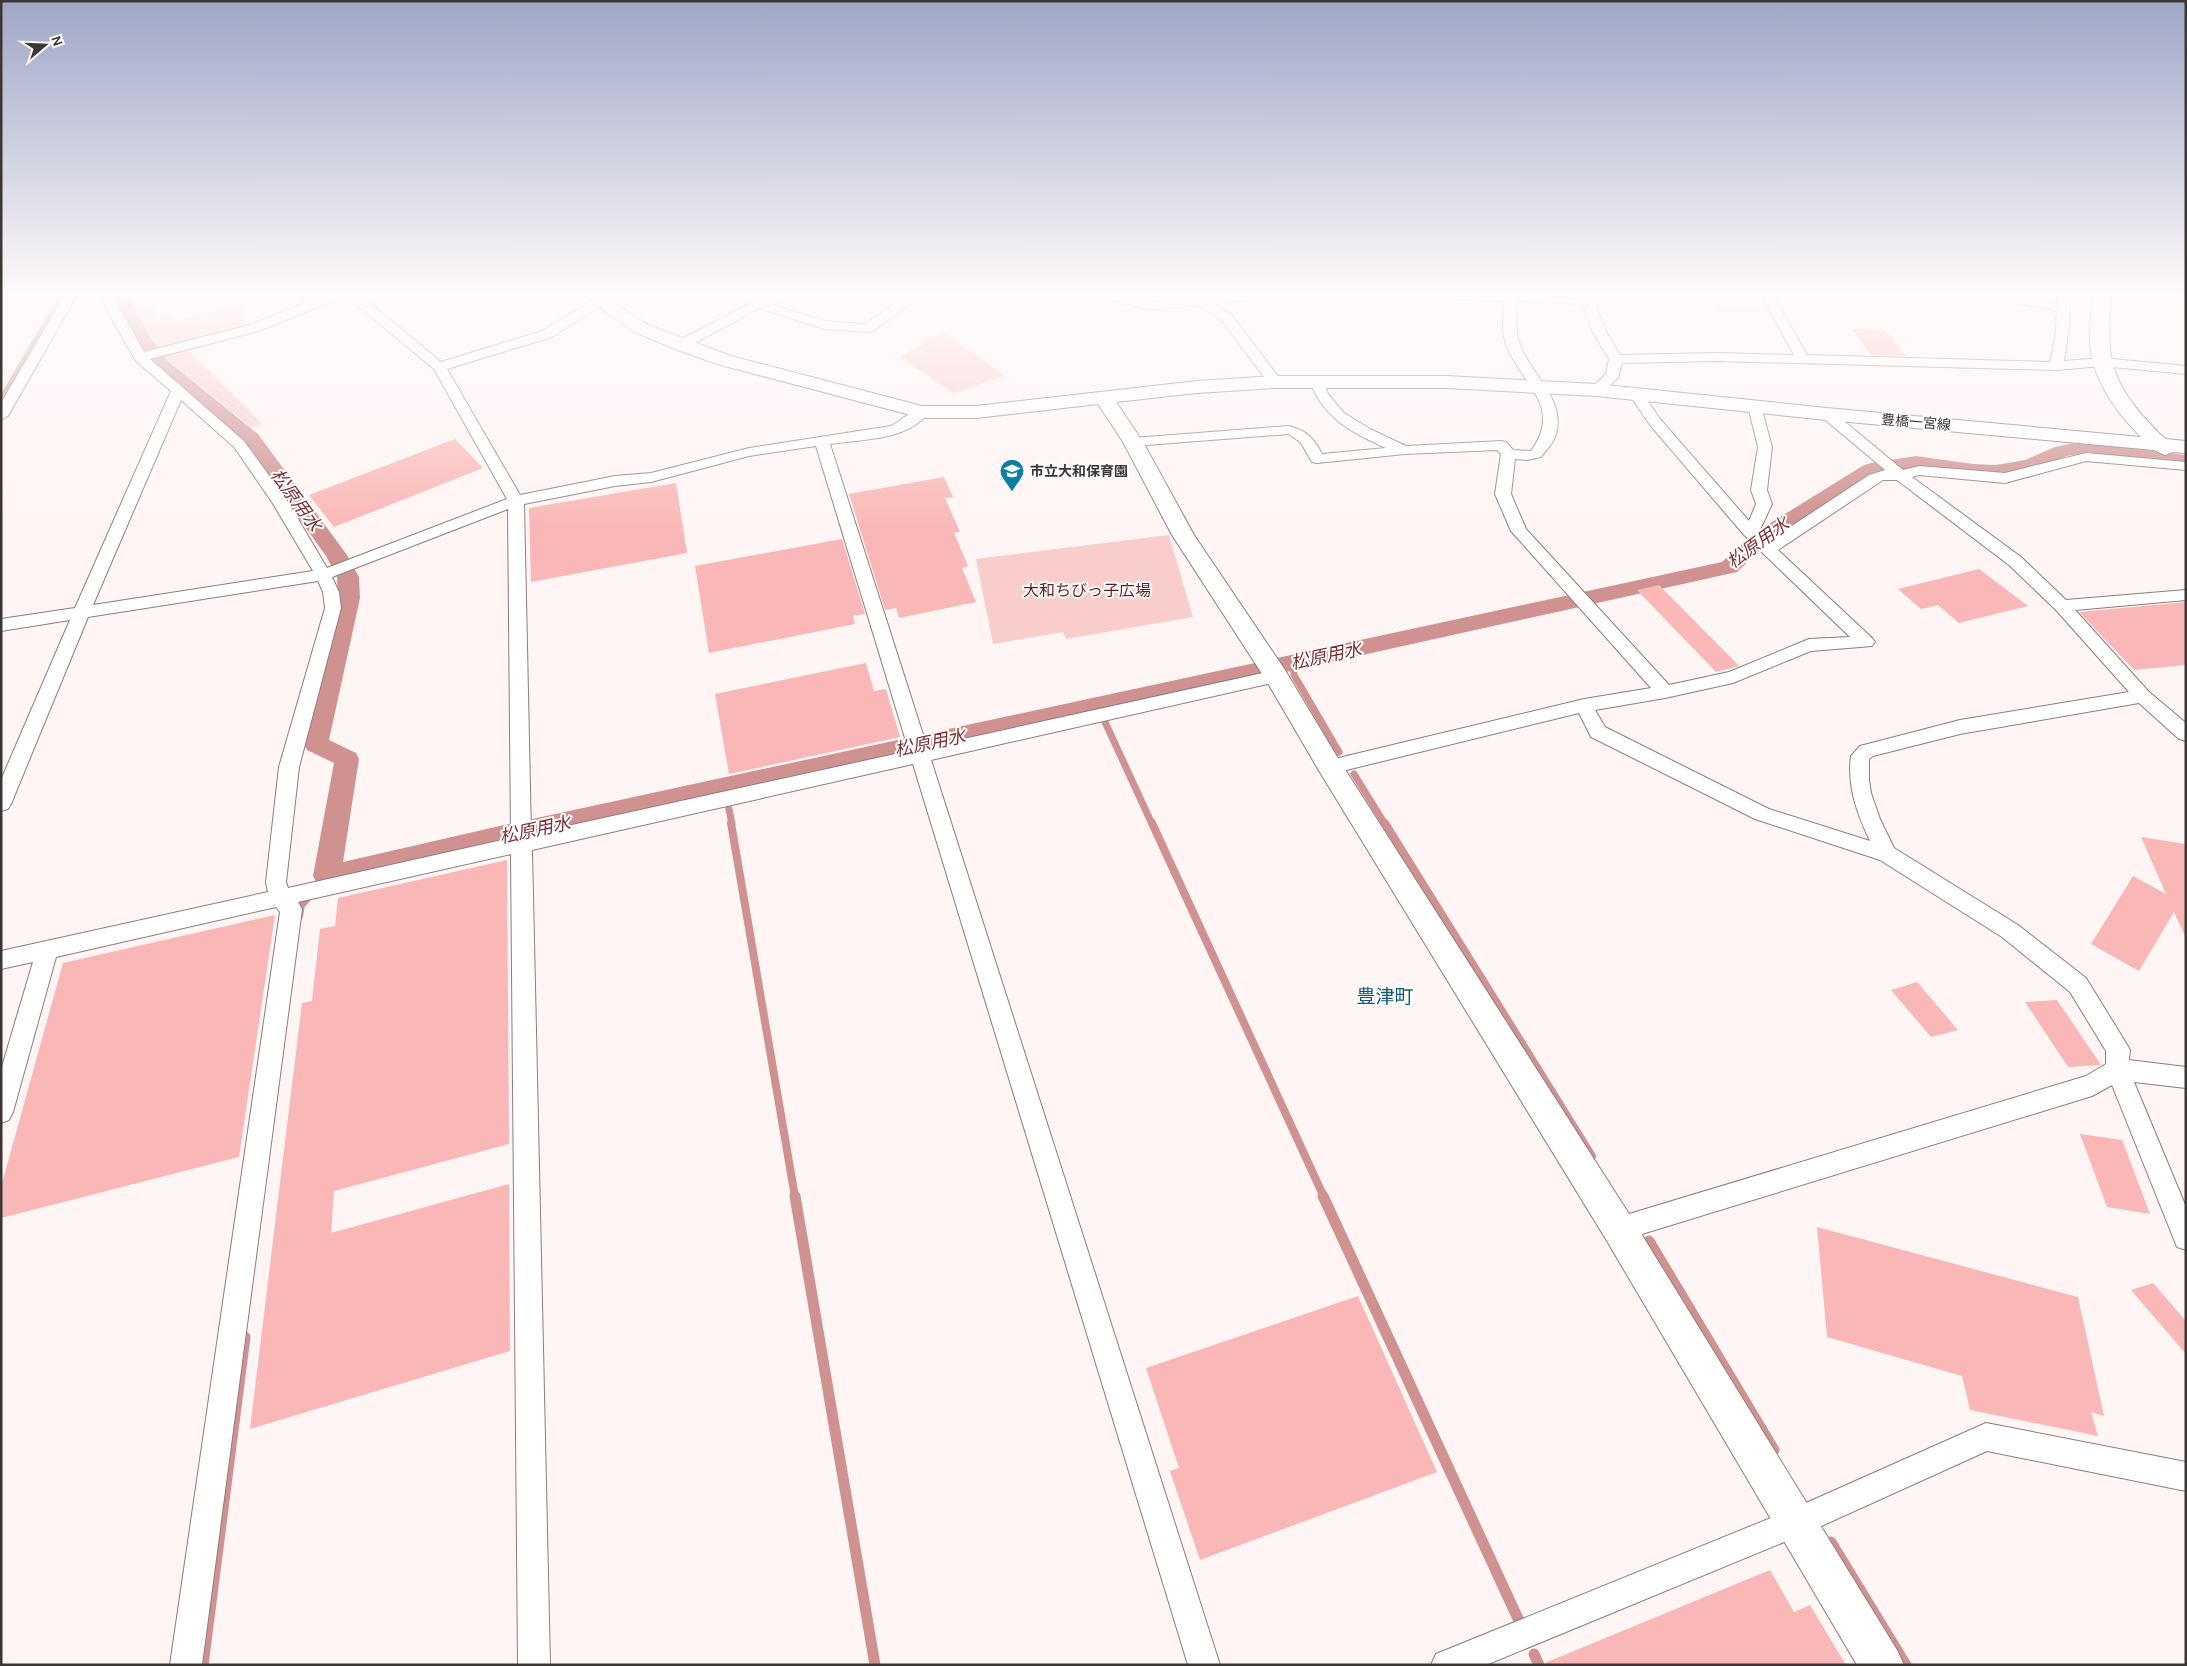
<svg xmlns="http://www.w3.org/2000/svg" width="2187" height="1666" viewBox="0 0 2187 1666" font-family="Karla,'Noto Sans JP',sans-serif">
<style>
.green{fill:#f9cdcc}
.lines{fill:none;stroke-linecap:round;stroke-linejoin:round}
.stream-far3{stroke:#d09291;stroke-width:5}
.stream-far2{stroke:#d09291;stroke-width:7}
.stream-far1{stroke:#d09291;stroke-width:8}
.stream{stroke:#d09291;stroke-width:11}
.canal{fill:#d09291;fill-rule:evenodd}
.building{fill:#f9b8b7}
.street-casing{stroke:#8c7d7d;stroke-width:2}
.secondary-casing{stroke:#8c7d7d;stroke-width:2}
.street{fill:#fff;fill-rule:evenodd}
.secondary{fill:#fff;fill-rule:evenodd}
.labels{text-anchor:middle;stroke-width:4;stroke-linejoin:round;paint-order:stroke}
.far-street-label{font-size:14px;fill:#3c3635;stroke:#fff}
.far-poi-label{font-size:14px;font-weight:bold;fill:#3c3635;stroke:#fff;text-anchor:start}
.park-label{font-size:16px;fill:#661c22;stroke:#fff}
.water-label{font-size:18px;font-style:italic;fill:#7b2f33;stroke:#fff}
.quarter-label{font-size:19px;fill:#135a76;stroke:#fff}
</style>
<rect width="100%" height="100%" fill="#fff5f4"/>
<g class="green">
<path d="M128 293H147L160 317 170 314 174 321 249 300 252 306 244 308 252 326 159 350 145 331Z"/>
<path d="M1708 298 1765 299 1773 313H1715Z"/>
<path d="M943 332 1005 376 953 393 901 357Z"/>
<path d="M186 348 262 424 251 427 170 362 163 354Z"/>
<path d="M1169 535 1193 617 1066 639 1063 632 993 644 976 559Z"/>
</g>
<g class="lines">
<path class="stream-far3" d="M1 399 63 293"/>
<g class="stream-far2">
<path d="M1293 661 1294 675 1339 752"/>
<path d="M1105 722 1152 824"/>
<path d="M1354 774 1385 824"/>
<path d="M729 809 732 824"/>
</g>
<g class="stream-far1">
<path d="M731 823 795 1197"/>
<path d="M1152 823 1324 1197"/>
<path d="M1385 823 1592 1156"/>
<path d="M299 916 301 905 327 876"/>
</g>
<g class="stream">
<path d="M795 1196 875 1665"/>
<path d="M1323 1196 1520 1623"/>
<path d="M1649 1241 1774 1450"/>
<path d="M1831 1542 1906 1665"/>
<path d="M1534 1654 1539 1665"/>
<path d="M203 1665 245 1337"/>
</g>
<path class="canal" d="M111 293H127L146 331 168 361 258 434 347 555 359 577 360 598 329 740 356 753 359 759 343 862 504 825 1722 562 1756 532 1864 465 1871 463 1916 456 1973 464 1996 465 2025 460 2055 447 2079 442 2186 455V467L2079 454 2067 456 2037 469 1996 477 1973 476 1916 468 1877 474 1770 540 1737 572 504 845 327 887 317 884 313 876 334 763 307 750 304 744 338 598 337 577 326 556 244 442 156 369C136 346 123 321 111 293Z"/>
</g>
<g class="building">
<path d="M1852 329 1885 330 1906 356 1871 355Z"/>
<path d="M455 439 483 468 334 527 309 495Z"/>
<path d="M944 477 953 497 945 498 960 532 954 533 968 566 962 568 976 602 899 618 896 608 885 610 849 494Z"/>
<path d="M676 483 687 553 531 582 529 508Z"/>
<path d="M842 539 865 614 853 616 855 624 709 653 695 566Z"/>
<path d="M1979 569 2028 606 1959 623 1938 605 1921 609 1898 589Z"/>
<path d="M1659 585 1739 666 1716 672 1637 590Z"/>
<path d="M2186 602V665L2134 670 2079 612Z"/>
<path d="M866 663 874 691 886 689 900 737 729 774 715 694Z"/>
<path d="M2141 837 2186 844V938L2174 912 2139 971 2091 944 2133 876 2166 894Z"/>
<path d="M507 860 509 1144 334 1191 331 1233 509 1184 510 1351 250 1429 302 1003 312 1001 320 929 335 926 338 898Z"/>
<path d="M275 915 239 1157 1 1218V1187L63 963Z"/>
<path d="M1917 982 1958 1030 1931 1037 1891 990Z"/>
<path d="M2057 1000 2101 1065 2068 1067 2025 1002Z"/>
<path d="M2080 1134 2122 1140 2150 1214 2107 1207Z"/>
<path d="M1817 1227 2078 1297 2104 1416 2091 1412 2098 1436 1970 1410 1962 1376 1827 1337Z"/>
<path d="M2153 1283 2186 1321V1354L2131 1290Z"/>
<path d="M1358 1296 1437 1472 1200 1560 1170 1471 1179 1468 1146 1368Z"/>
<path d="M1770 1570 1794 1612 1810 1605 1846 1665H1540Z"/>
</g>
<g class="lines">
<defs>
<g id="street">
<path d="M66 293H78L8 416 1 420V403Z"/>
<path d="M99 293H111L144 352 250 325 329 293H358L441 362 542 331 596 298 599 293H612L604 304 552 337 447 369 520 495 615 476 651 473 749 448 891 426C902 421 914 406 927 409L929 412C908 441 862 439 830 444L927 747 1276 670 1282 672 1285 676 1282 680 1276 682 931 760 1220 1665H1188L913 764 532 850 550 1665H518L511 854 298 902 302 909 202 1665H170L280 912 276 907 56 957 13 1112 9 1120 1 1123V1070L33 962 1 969V951L268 892 266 882 279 767 325 608 323 592 318 581 88 617 11 804 8 809 1 811V780L70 620 1 631V619L75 608 171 391 136 361 110 316ZM346 296 434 369 507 499 327 568 288 502 244 441 150 359 259 331ZM181 400 234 447 272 502 313 571 93 605ZM816 446 909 751 531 834 524 504 615 486 651 482 749 456ZM508 509 511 838 288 888 286 882 299 767 341 608 339 592 332 577Z"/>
<path d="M727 293H744L759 299 768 298 778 293H794L773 305 825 321 865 324 910 293H925L873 331 868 332 824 329 759 308 686 348H676L674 345 676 342 749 304Z"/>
<path d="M1092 293H1114L1151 302 1238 293H1283L1277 297 1213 303 1232 315 1282 382 1275 386 1270 385 1222 321 1198 305 1151 310 1094 296Z"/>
<path d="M1398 293H1508L1580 296 1579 293H1591L1606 331 1620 355 1717 353 1794 355 1760 293H1772L1807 355 2050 362 2055 339 2057 311 1986 297 1980 293H2005L2057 304 2056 293H2068L2070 320 2064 361 2102 358 2186 366V374L2102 366 2056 370 1717 361 1622 363 1618 378 1601 393 1596 394 1589 390 1606 374 1609 359 1592 331 1583 304 1517 301C1516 317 1515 332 1521 347 1532 375 1566 401 1556 434 1554 443 1546 450 1541 457L1527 460 1515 459 1511 494 1526 529 1669 685 1729 672 1809 639 1850 637 1745 536 1650 425 1629 394 1631 391H1641L1660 419 1749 521 1756 504 1751 490 1758 447 1748 406 1750 403H1760L1772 447 1767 490 1772 504 1759 532 1769 541 1869 475 1885 470 1822 417 1820 414 1827 410 1832 411 1903 470 1919 466 2005 473 2086 453 2186 462V470L2086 461 2005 483 1919 475 1912 477 2021 557 2066 600 2186 590V600L2075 610 2149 692 2186 723V741L2179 739 2139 703 1960 734 1873 756 1869 759V780L1871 793 1880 819 1894 848 2018 925 2086 978 2126 1043 2130 1050 2129 1060 2186 1067V1088L2134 1082 2186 1207V1250L2177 1247 2112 1085 2092 1096 1619 1241 1610 1238 1606 1229 1610 1220 1619 1217 2086 1076 2106 1064V1051L2070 992 2002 937 1880 860 1755 819 1591 737 1579 713 1330 774 1323 772 1320 767 1323 762 1330 760 1584 699 1651 688 1511 531 1495 494 1501 454 1497 450 1405 454 1317 463 1312 462 1301 443 1289 434 1133 446 1128 445 1126 442 1128 439 1133 438 1289 426C1306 430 1314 438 1322 454L1386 448C1352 433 1322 417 1310 381L1317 377 1322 378 1328 394 1344 413 1370 429 1406 446 1501 441 1506 442 1513 450 1531 451C1563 407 1523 385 1507 347 1501 332 1503 316 1505 301L1404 297ZM1883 480H1897L2009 565 2056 610 2129 692 1960 720 1860 746 1851 756C1847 786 1857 814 1870 841L1769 809 1605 727 1595 710 1665 698 1733 683 1811 651 1872 646 1875 642 1872 638 1778 550Z"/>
<path d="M1986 1423 2186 1462V1491L1987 1451 1806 1533 1486 1665H1431L1436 1654 1788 1511Z"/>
</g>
<path id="secondary" d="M581 293H601L646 324 731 356 922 406H976L1197 381 1275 376H1447L1596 384 1827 408 2141 437C2116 412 2092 380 2090 343 2089 327 2092 310 2094 293H2112C2104 362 2112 386 2161 435L2166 439 2186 441V453L2173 452 2165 455 2154 450 1827 420 1596 396 1447 388H1275L1197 393 1116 402 1143 442 1194 535 1285 670 1339 760 1631 1217 1897 1650 1904 1665H1857L1607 1241 1321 774 1266 680 1172 535 1123 442 1098 404 976 418H922L717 364 675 349 634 332Z"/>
</defs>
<use href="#street" class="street-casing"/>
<use href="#secondary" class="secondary-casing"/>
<use href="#street" class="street"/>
<use href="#secondary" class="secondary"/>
</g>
<linearGradient id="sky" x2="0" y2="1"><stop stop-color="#9ea6c5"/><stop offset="0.56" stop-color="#fffafa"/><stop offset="1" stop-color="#fffafa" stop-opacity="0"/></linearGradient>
<rect width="2187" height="526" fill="url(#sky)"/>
<defs>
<symbol id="school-pin" viewBox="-11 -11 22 30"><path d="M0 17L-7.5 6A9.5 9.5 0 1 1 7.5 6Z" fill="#0c7ea6" stroke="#fff"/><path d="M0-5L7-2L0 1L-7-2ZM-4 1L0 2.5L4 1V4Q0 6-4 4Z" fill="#fff"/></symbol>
</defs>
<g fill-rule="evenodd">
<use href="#school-pin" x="998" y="457" width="28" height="38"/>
</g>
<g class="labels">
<g class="far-street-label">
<text transform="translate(1916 422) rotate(5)" y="5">豊橋一宮線</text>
</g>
<g class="far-poi-label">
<text x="1030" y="476">市立大和保育園</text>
</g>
<g class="park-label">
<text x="1087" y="596">大和ちびっ子広場</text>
</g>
<g class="water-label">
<text transform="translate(296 500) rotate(54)" y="6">松原用水</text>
<text transform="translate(1758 543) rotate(-36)" y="6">松原用水</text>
<text transform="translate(1326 656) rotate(-12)" y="6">松原用水</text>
<text transform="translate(930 743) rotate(-12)" y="6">松原用水</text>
<text transform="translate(535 830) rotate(-12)" y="6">松原用水</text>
</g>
<g class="quarter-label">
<text x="1385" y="1003">豊津町</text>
</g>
</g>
<rect width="2187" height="1666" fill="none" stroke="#3c3635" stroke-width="5"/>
<g transform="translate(45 45) rotate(71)" stroke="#ffffff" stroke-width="4" paint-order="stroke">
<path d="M0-4L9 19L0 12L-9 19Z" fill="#3c3635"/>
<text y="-8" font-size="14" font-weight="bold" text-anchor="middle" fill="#3c3635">N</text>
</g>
</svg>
